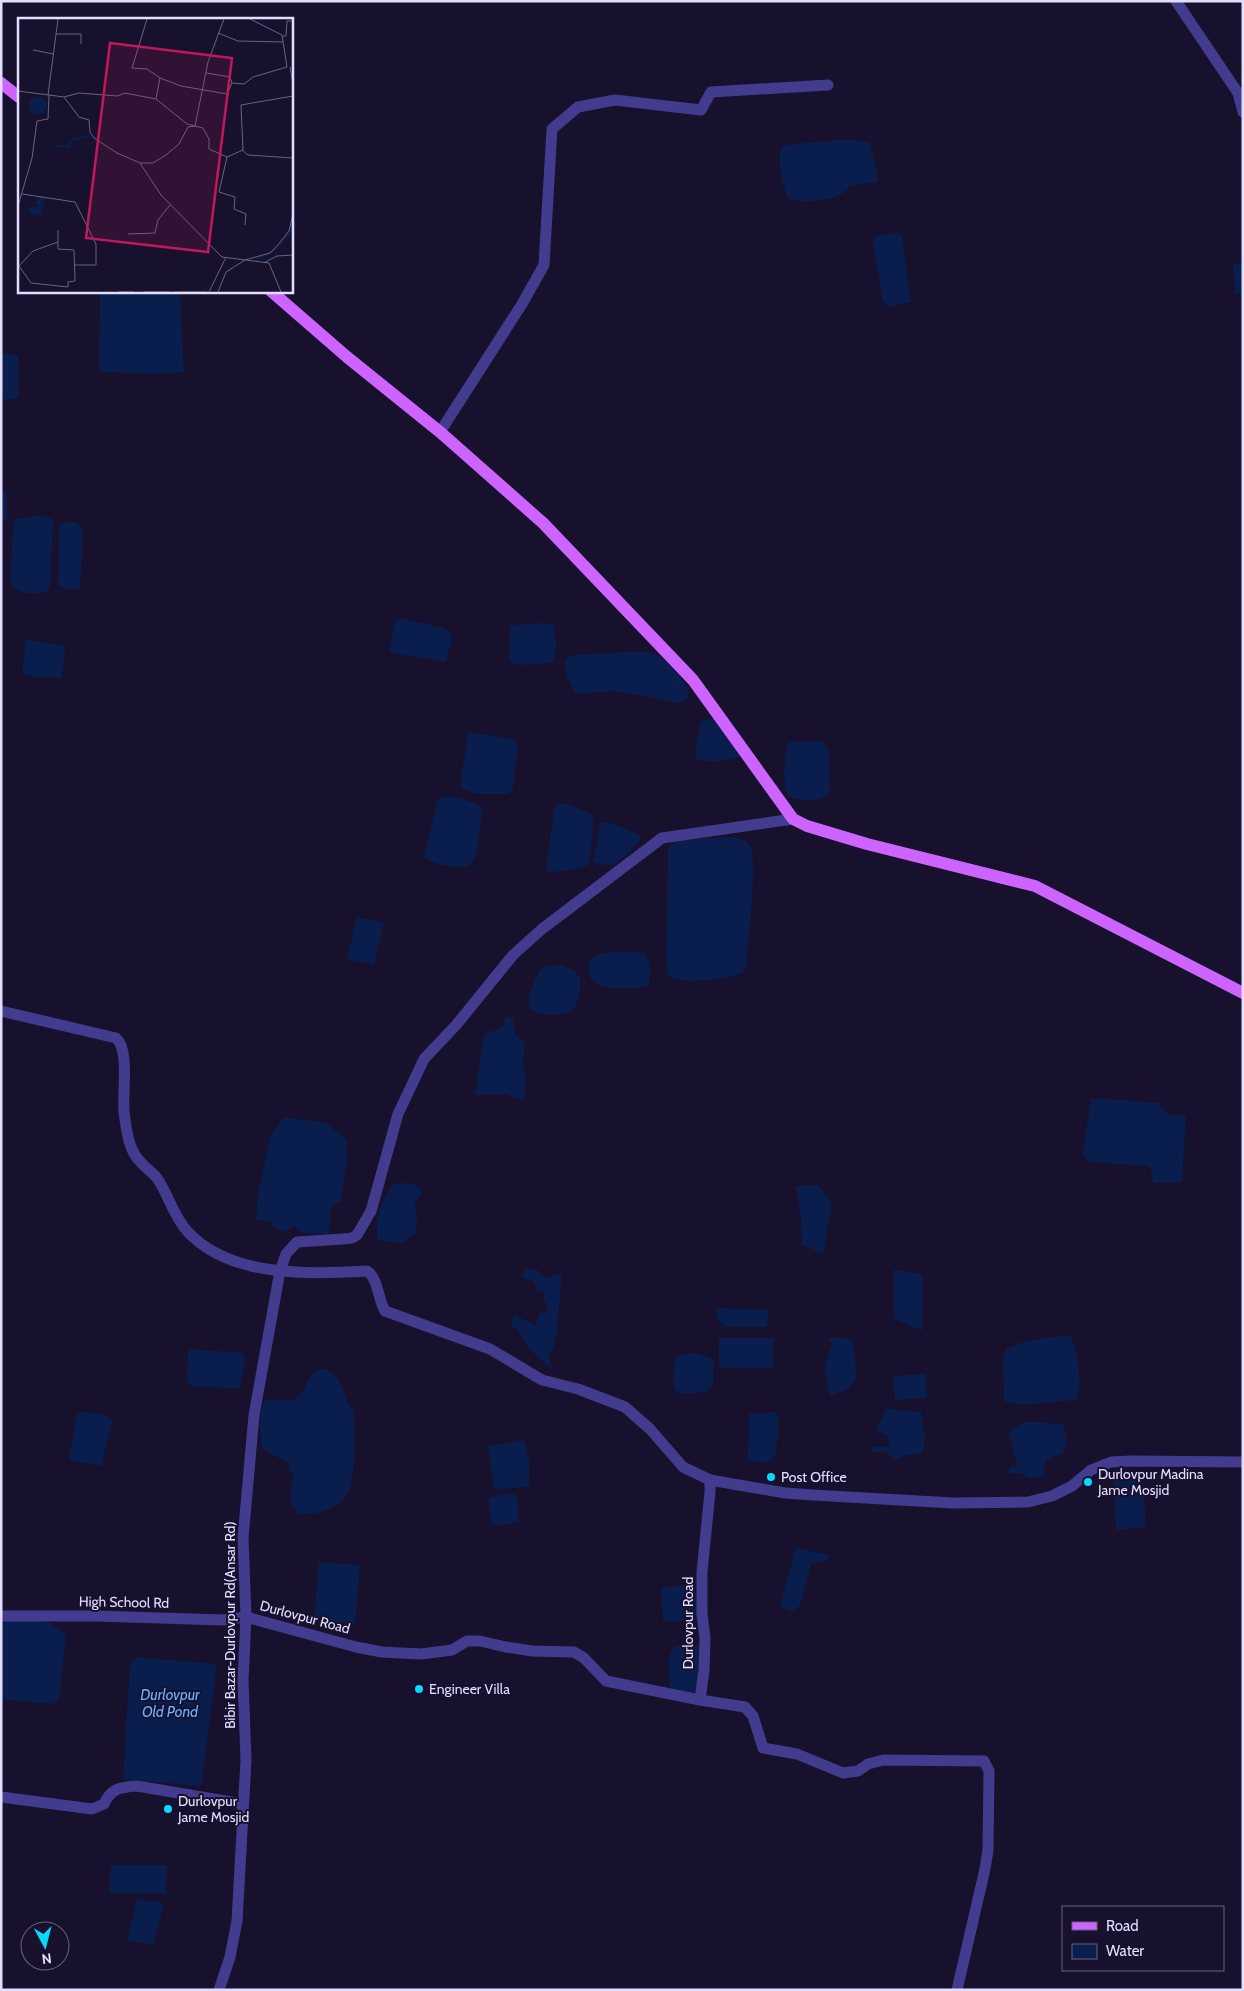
<svg xmlns="http://www.w3.org/2000/svg" width="1244" height="1991" viewBox="0 0 1244 1991" font-family="Cabin,sans-serif">
<style>
.water{fill:#0a1e4d}
.lines{fill:none;stroke-linecap:round;stroke-linejoin:round}
.minor{stroke:#433b8d;stroke-width:11}
.major{stroke:#ce64ff;stroke-width:12}
.poi-dot{fill:#09d8ff;stroke:#17112d;stroke-width:2}
.labels{text-anchor:middle;stroke-width:4;stroke-linejoin:round;paint-order:stroke}
.poi-label{font-size:14px;fill:#e3ddff;stroke:#17112d;text-anchor:start}
.street-label{font-size:14px;fill:#e3ddff;stroke:#17112d}
.water-label{font-size:15px;font-style:italic;fill:#6bb2ff;stroke:#17112d}
.inset-river{fill:none;stroke:#0a1e4d;stroke-width:2.5}
.inset-road{fill:none;stroke:#696381;stroke-width:1}
.view{fill:#c2185b;fill-opacity:0.15;stroke:#c2185b;stroke-width:2.5}
.inset-edge{fill:none;stroke:#e3ddff;stroke-width:2.5}
</style>
<rect width="100%" height="100%" fill="#17112d"/>
<g class="water">
<path d="M850 139 870 143 877 173V182L850 186C842 201 804 204 788 199 783 182 775 162 783 145Z"/>
<path d="M896 233 902 236 911 302 889 307 883 301 873 241 874 237Z"/>
<path d="M1243 262V293L1237 294 1235 293 1233 264Z"/>
<path d="M100 291H180L184 372 161 374 101 372 99 370Z"/>
<path d="M1 352 18 356 19 398 1 400Z"/>
<path d="M1 490 7 493V516L5 521 1 522Z"/>
<path d="M39 515 52 519 53 523 50 585 47 592C32 594 20 596 10 583L13 526 16 519Z"/>
<path d="M66 522H76L83 528 80 589H65L58 585 59 524Z"/>
<path d="M396 619H404L444 628 449 631 452 640 446 660 444 662 396 654 389 651Z"/>
<path d="M549 623 553 625C557 635 557 653 553 663L522 665 511 663 509 659 510 626 519 624Z"/>
<path d="M26 639 64 646 65 655 61 678 33 677 22 673Z"/>
<path d="M628 652C637 652 645 651 653 654 667 658 681 676 688 688 690 696 686 702 678 703L615 691 579 694 575 693C570 686 563 667 565 659L575 655Z"/>
<path d="M713 719 718 721 742 754 739 757 710 762 697 759 695 754 700 723 703 720Z"/>
<path d="M470 732 509 738 518 744 513 788 509 794H477L463 789 460 784 468 736Z"/>
<path d="M821 741 827 747 829 752 830 792C819 803 801 802 788 796 782 785 784 753 789 742Z"/>
<path d="M444 797H455L478 804 483 812C478 828 481 854 469 866 456 869 434 865 424 857L437 801Z"/>
<path d="M565 803 590 813 594 818 590 857 588 865 572 870 549 872 546 869 554 809 557 805Z"/>
<path d="M601 822 611 823 640 835V840C625 855 616 872 593 862Z"/>
<path d="M733 837C739 838 747 840 750 846 758 856 748 954 745 970 738 980 678 985 669 976 667 974 667 969 666 965L668 851C670 844 672 843 679 840Z"/>
<path d="M357 917 384 923 374 965 347 959Z"/>
<path d="M637 952 645 953 650 964 649 986C633 989 617 990 602 986 595 984 590 980 589 973 582 949 622 951 637 952Z"/>
<path d="M562 965 575 971 580 978C581 986 579 1002 573 1009 567 1016 534 1017 529 1007 526 1000 536 977 540 970L548 966Z"/>
<path d="M506 1017 513 1018 514 1033 525 1043 523 1064 526 1082 524 1100 504 1094 475 1095 484 1034 502 1028Z"/>
<path d="M1096 1098 1158 1103 1169 1115H1186L1182 1182 1153 1183 1151 1169 1146 1166 1090 1162 1084 1156 1083 1153 1091 1099Z"/>
<path d="M284 1117 326 1123 346 1139 348 1153 341 1201 332 1205 328 1234 302 1233 294 1225 286 1232 274 1228 270 1222 256 1219 258 1192 271 1135Z"/>
<path d="M407 1183 417 1185 422 1192 415 1202 417 1219 415 1234 401 1243 377 1240C376 1216 380 1204 394 1184Z"/>
<path d="M818 1185 832 1203 823 1254 802 1244 801 1218 796 1186Z"/>
<path d="M536 1269 546 1278 562 1272 557 1332 554 1339V1349L548 1354 553 1369C537 1359 525 1345 517 1328L511 1327 514 1314 535 1326 541 1311 546 1312 548 1304 543 1301 545 1293 536 1290 535 1282 522 1277 525 1270Z"/>
<path d="M894 1269 923 1275 922 1331 894 1319Z"/>
<path d="M716 1308 768 1310 767 1327H725L718 1320Z"/>
<path d="M1070 1336C1077 1346 1084 1390 1076 1400L1022 1405 1004 1401 1003 1361 1006 1349C1027 1339 1047 1337 1070 1336Z"/>
<path d="M838 1337 845 1338 853 1342 857 1377 849 1388 830 1396 824 1371 832 1344 828 1339Z"/>
<rect x="719" y="1338" width="54" height="30"/>
<path d="M191 1349 243 1353 245 1360 240 1388 196 1387 189 1384 187 1380 188 1353Z"/>
<path d="M696 1353 714 1360 713 1385 707 1391 687 1394 677 1393 673 1385 675 1356Z"/>
<path d="M323 1369C339 1371 342 1389 347 1401 349 1405 352 1406 353 1411 355 1429 357 1486 344 1499 331 1511 314 1515 298 1514L290 1503 293 1476 288 1463 263 1449C260 1434 257 1414 265 1400 274 1399 286 1402 294 1399 309 1393 303 1373 323 1369Z"/>
<path d="M923 1374 926 1376 927 1398 895 1400 893 1376Z"/>
<path d="M886 1409 921 1412 925 1437 923 1453 903 1456 897 1460 884 1451 872 1453 871 1447H889V1437L876 1430Z"/>
<path d="M85 1412 102 1414 111 1418 112 1422 101 1466 69 1460 76 1417 78 1413Z"/>
<path d="M776 1412C780 1422 779 1429 777 1440 776 1444 777 1448 776 1452 774 1465 757 1463 748 1460L749 1414Z"/>
<path d="M1024 1422H1042L1064 1425 1067 1443 1062 1454 1050 1457 1043 1467 1046 1475 1030 1479 1020 1473H1009V1468L1017 1466 1009 1432Z"/>
<path d="M522 1441 525 1443 529 1460V1486L501 1490 494 1488 488 1446Z"/>
<path d="M1140 1471 1143 1477 1146 1527 1118 1530 1116 1529 1113 1473Z"/>
<path d="M511 1493 517 1496 519 1522 494 1526 492 1523 488 1499 495 1495Z"/>
<path d="M796 1548 830 1555 828 1559 811 1564 800 1605 792 1612 780 1607Z"/>
<path d="M319 1562 360 1565 355 1624 314 1621Z"/>
<path d="M692 1584 695 1588 698 1618 672 1622 663 1620 661 1588Z"/>
<path d="M7 1619 49 1622 66 1634 59 1699 53 1704 1 1699V1621Z"/>
<path d="M679 1646H699L698 1685 697 1691 695 1692H674L670 1689 668 1660 673 1648Z"/>
<path d="M135 1657 217 1664 201 1786 123 1779 130 1664Z"/>
<path d="M111 1865H167L166 1894 109 1893Z"/>
<path d="M137 1899 164 1903 153 1945 127 1940Z"/>
</g>
<g class="lines">
<g class="minor">
<path d="M1176 1 1238 93 1243 112"/>
<path d="M440 432 522 304 544 265 552 129 578 107 615 100 701 110 711 92 828 85"/>
<path d="M1 1011 116 1038C130 1050 122 1094 124 1112 126 1126 128 1148 138 1159 143 1166 151 1171 157 1178 168 1194 173 1215 187 1231 230 1278 309 1274 367 1271 378 1278 378 1299 385 1311L490 1349 542 1380 578 1389 625 1407 650 1429 683 1467 710 1480"/>
<path d="M1 1616H96L223 1620 246 1617 356 1647 382 1652 421 1654 452 1650 467 1641H480L506 1647 532 1651 574 1652 584 1658 606 1681 700 1700 704 1670 705 1638 702 1614V1572L710 1492V1480L785 1493 813 1495 953 1503 1028 1502 1052 1496 1072 1486 1091 1470 1111 1462 1131 1461 1243 1462"/>
<path d="M700 1700 745 1707 753 1716 763 1748 797 1754 843 1773 858 1771 868 1764 883 1760 984 1761 989 1771 988 1850 985 1869 957 1990"/>
<path d="M1 1797 92 1809 104 1804C111 1788 121 1787 137 1786L243 1804"/>
<path d="M219 1990 230 1957 237 1921 246 1760 243 1681 246 1617 243 1538 254 1415 280 1271 286 1254 297 1242 343 1239 352 1238 357 1235 371 1211 398 1114 424 1059 457 1024 513 955 542 929 662 838 793 819"/>
</g>
<g class="major">
<path d="M1 83 19 97"/>
<path d="M271 291 347 357 440 432 543 523 693 680 793 819 807 826 867 844 1035 886 1243 993"/>
</g>
</g>
<g class="poi-dot">
<circle cx="771" cy="1477" r="5"/>
<circle cx="1088" cy="1482" r="5"/>
<circle cx="419" cy="1689" r="5"/>
<circle cx="168" cy="1809" r="5"/>
</g>
<g class="labels">
<g class="poi-label">
<text x="1098" y="1479">Durlovpur Madina<tspan x="1098" dy="16">Jame Mosjid</tspan></text>
<text x="781" y="1482">Post Office</text>
<text x="429" y="1694">Engineer Villa</text>
<text x="178" y="1806">Durlovpur<tspan x="178" dy="16">Jame Mosjid</tspan></text>
</g>
<g class="street-label">
<text transform="translate(124 1602) rotate(1)" y="5">High School Rd</text>
<text transform="translate(305 1617) rotate(15)" y="5">Durlovpur Road</text>
<text transform="translate(688 1623) rotate(-90)" y="5">Durlovpur Road</text>
<text transform="translate(230 1625) rotate(-90)" y="5">Bibir Bazar-Durlovpur Rd(Ansar Rd)</text>
</g>
<g class="water-label">
<text x="170" y="1700">Durlovpur<tspan x="170" dy="17">Old Pond</tspan></text>
</g>
</g>
<g transform="translate(18 18)">
<rect width="275" height="275" fill="#17112d"/>
<path d="M11 88a9 9 0 1 1 18 0a9 9 0 1 1-18 0ZM27 178 24 197 10 195 12 189H22L18 187 19 179Z" fill="#0a1e4d"/>
<path class="inset-river" d="M40 128H51L52 123 72 117M237 242 257 232 272 215 275 203"/>
<path class="inset-road" d="M129 1 114 50 129 51 142 60M200 15 220 23 265 24M38 16H63V26M265 18H268L269 3H273M15 32 35 36M272 49 275 66M188 55 212 59 214 65M0 73 46 79 61 99 71 102 72 114 76 120 99 135 122 145 143 177 199 234 204 239 251 245 263 274M30 77 40 1M46 79 61 75 99 78 107 75 138 81 142 60 163 68 209 76 214 65 226 66 235 59 269 49 264 17 232 1M138 81 169 106 185 110 191 121V131L209 139 225 132 223 87 275 78M224 132 230 137 275 140M209 139 201 174 217 179 216 191 228 196 227 207M122 145H135L148 137 161 126 170 109 177 108 190 44 206 1M4 176 57 184 78 226V247H56M0 188 14 140 19 103 30 101 31 77M110 216 137 215 140 202 152 187M40 224V231L56 232 57 263 50 264V269L13 265 1 248 15 233 40 224V212M247 244 259 238 275 237M100 274H116M126 274H152M155 274H189M191 274 208 239M200 274 208 254 227 242 252 235 259 228 271 213 275 196"/>
<path class="view" d="M92 25 214 40 190 234 68 220Z"/>
<rect width="275" height="275" class="inset-edge"/>
</g>
<rect width="1244" height="1991" fill="none" stroke="#e3ddff" stroke-width="5"/>
<rect x="1062" y="1906" width="162" height="65" fill="#17112d" stroke="#696381"/>
<rect x="1072" y="1922" width="25" height="8" fill="#ce64ff" stroke="#696381"/>
<text x="1106" y="1931" font-size="15" fill="#e3ddff">Road</text>
<rect x="1072" y="1944" width="25" height="15" fill="#0a1e4d" stroke="#696381"/>
<text x="1106" y="1956" font-size="15" fill="#e3ddff">Water</text>
<g transform="translate(45 1946) rotate(173)"><circle r="24" fill="#17112d" stroke="#696381"/>
<path d="M0-4L9 19L0 12L-9 19Z" fill="#09d8ff"/>
<text y="-8" font-size="14" font-weight="bold" text-anchor="middle" fill="#e3ddff">N</text>
</g>
</svg>
